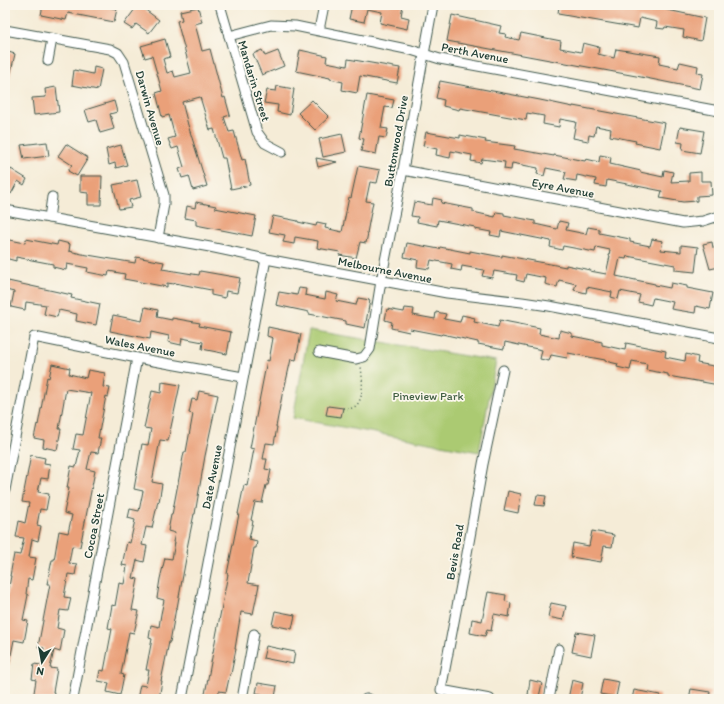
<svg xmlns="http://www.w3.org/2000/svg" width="724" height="704" viewBox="0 0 724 704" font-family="Itim,sans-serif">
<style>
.park{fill:#abca72;stroke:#658453}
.building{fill:#eaa079}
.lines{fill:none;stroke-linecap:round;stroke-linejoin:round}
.minor-casing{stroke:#3f574c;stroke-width:11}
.path{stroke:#3f574c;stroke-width:1.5;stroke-dasharray:1 3;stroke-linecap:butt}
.minor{stroke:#fff;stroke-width:9}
.labels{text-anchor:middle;stroke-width:3.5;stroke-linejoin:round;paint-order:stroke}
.street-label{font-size:12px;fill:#1f3d34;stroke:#fbf7ec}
.park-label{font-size:12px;fill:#426044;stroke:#fbf7ec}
</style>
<rect width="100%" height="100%" fill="#fbf7ec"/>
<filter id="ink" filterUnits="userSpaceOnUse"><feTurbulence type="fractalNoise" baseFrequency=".025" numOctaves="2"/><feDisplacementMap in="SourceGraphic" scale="8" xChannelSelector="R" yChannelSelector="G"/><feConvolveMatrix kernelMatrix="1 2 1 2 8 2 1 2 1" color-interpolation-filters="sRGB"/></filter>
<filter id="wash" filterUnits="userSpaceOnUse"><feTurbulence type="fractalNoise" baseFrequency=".012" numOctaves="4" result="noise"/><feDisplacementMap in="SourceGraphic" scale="16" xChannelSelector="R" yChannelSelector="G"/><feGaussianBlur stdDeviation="0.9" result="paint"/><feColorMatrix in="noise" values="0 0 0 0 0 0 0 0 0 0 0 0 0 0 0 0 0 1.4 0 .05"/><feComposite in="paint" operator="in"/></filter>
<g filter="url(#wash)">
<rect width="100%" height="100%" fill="#f5ecd7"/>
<path class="park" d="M309 330 496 361 479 452 293 418Z"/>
<g id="blocks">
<g class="building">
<path d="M43 5H98L117 9 114 22 68 13 66 20 41 15Z"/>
<path d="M138 5H139L159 20 149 33 136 24 132 29 124 24Z"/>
<path d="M352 5H403L401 16 409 18 407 29 380 23 382 12 367 9 364 22 349 19Z"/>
<path d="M559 5H631L649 8V6L705 18 701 41 683 37 684 30 665 27 664 29 656 28 657 22 640 18 638 28 558 14Z"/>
<path d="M198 7 202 22 195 24 199 39 202 51 210 49 223 98 225 97 230 115 224 117 229 132 234 131 242 160 245 159 250 185 231 189 225 158H222L214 129 210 130 200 97 182 102 188 125 207 186 193 190 189 176 182 178 179 169 184 167 178 147 172 149 168 139 175 137 169 115 162 117 156 93 162 91 152 56 145 58 141 46 165 39 170 57 163 59 167 73 173 71 175 77 191 73 177 21 182 20 180 11Z"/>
<path d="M452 15 501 26 499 33 506 34 505 37 519 40 521 33 561 41 560 48 581 52 583 43 599 47 598 54 614 58 616 49 660 56 659 64 678 68 680 62 698 66 697 73 703 74 700 89 636 76 447 41Z"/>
<path d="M262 50 265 56 278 51 284 66 262 75 253 54Z"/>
<path d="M300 50 327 56 326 62 347 66 348 59 400 68 397 83 360 76 357 93 342 90 343 82 330 79V78L296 71Z"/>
<path d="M5 51 15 54 8 84 5 83Z"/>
<path d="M94 67 102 69 98 90 72 85 74 70 93 74Z"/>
<path d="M440 81 540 100 573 107V106L665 123 660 148 635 143 636 141 610 136 611 129 596 126 594 136 589 135 588 141 573 138 576 122 560 119 559 127 543 124 544 116 527 113 526 120 460 108 459 110 443 106 444 100 436 98Z"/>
<path d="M277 86 294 89 290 115 277 112 278 105 264 103 267 90 276 91Z"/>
<path d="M56 87 59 112 34 115 32 98 46 97 45 89Z"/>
<path d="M367 95 394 100 392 108 385 107 381 128 388 129 386 138 379 137 376 154 361 151 364 139 359 138Z"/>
<path d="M312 100 329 117 315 130 298 113Z"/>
<path d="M114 101 117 112 110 114 114 129 100 133 96 120 89 122 85 110Z"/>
<path d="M680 127 704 131 700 153 682 150 683 143 677 142Z"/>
<path d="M426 132 460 138V135L486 140 485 142 515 146 514 149 554 156V155L585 161 586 159 599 162 600 155 611 157 610 164 641 171 640 172 663 177 664 170 673 172 671 182 689 181V173L701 172V181H711L712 195 697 196V201L683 202 660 198 662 191 607 180 606 187 595 185 596 179 577 175 576 181 564 179 566 172 546 168 544 176 537 174 538 168 512 163 511 170 504 169 505 162 482 159 481 163 471 161 472 155 451 151 450 158 436 155 437 149 423 146Z"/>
<path d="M342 134 346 152 323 157 319 139Z"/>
<path d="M47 142 49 156 24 159 21 145Z"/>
<path d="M66 144 88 158 77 176 68 171 72 165 58 156Z"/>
<path d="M121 145 127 165 116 168 115 163 109 165 106 149Z"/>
<path d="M316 158 337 162 318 167Z"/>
<path d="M358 166 380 170 377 183 370 182 366 201 373 202 367 233H368L366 243 360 242 356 258 339 255 340 252 317 248 318 241 295 237 294 244 283 242 285 235 269 232 273 216 298 221V222L316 226 317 222 326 224 325 228 342 232 349 197 351 198Z"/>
<path d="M11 169 27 179 24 185 18 181 11 194 5 191V181Z"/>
<path d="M80 176H102L101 205H88V193L80 192Z"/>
<path d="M137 180 141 197 129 200 131 207 119 209 113 185Z"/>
<path d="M433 198 442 200 441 203 473 209V212L495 217 496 212 504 213V215L535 221V224L557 229 559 221 568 223 566 230 586 234 588 227 599 229V233L630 239V242L650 246 652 239 663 241 661 250 681 252V245L698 247 695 272 675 270V265L627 256 626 259 620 258 616 276 655 284V285L670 288 671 283 687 286V288L713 293 710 309 696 306 695 313 671 309 673 302 653 298 651 305 638 302 640 295 620 291 618 299 611 297 612 292 587 287 586 293 574 290 576 284 559 280 557 287 545 284 546 278 526 274 524 282 516 280 517 275 494 271 492 278 482 276 484 270 462 266 461 271 451 269 452 264 431 260 429 269 417 267 418 260 404 257 407 243 439 249 440 247 470 253V251L502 257V255L566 267V265L590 270V271L606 274 610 256H609L610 250 596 247 595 252 563 246 562 250 550 247 551 241 501 231 500 237 490 235 491 232 475 229V227L438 220 437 226 417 222 418 217 411 216 414 202 432 205Z"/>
<path d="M196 202 216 206 215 208 256 216 252 236 196 225V220L185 218 187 206 195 208Z"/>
<path d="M5 239 25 243 26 239 57 245 58 241 70 244 69 251 82 254 135 263 136 257 164 262 162 269 199 275 200 271 240 278 237 293 226 291 225 298 211 295V290L175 283 174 284 167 283V287L124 279 125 274 109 271 108 276 87 272 88 268 67 264 66 270 53 267V264L16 257V261L5 258Z"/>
<path d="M712 242 713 248 719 246V267L710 269 703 244Z"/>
<path d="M8 281 72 295 71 298 100 304 96 325 76 321 77 314 59 310 57 317 44 314 46 305 26 302 25 310 11 307 14 292 6 290Z"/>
<path d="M299 288 306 289 305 295 325 299 326 292 338 295 336 301 356 305 358 298 370 300 365 328 346 324V321L309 314V312L276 305 279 292 297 295Z"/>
<path d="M145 307 158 310 157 317 172 320V318L200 323 199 326 231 332 227 354 202 349 203 342 182 338 181 345 168 342 169 336 151 332 150 339 110 331 113 315 142 321Z"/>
<path d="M405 308 414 309 413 315 435 319 436 312 446 314 444 319 460 322 462 315 475 318 474 322 498 327 500 320 509 322 540 328 539 334 559 338 560 330 572 333V336L602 342V345L625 350 626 343 666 351 665 357 685 361 686 354 698 357 697 363 719 367V385L668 376V374L646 370 647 364 632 361 630 370 617 367 618 364 605 361V360L568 353 567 358 551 355 549 361 540 359 542 350 505 342 504 349 478 344V342L442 334 441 335 410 329 409 332 391 328 392 322 385 320 387 309 404 312Z"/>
<path d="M268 327 301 334 296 360 291 359 284 390H283L276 427H277L274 444 266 443 263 459H267L265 469 271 470 268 485H266L262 503 255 502 251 520 253 521 249 539 257 541 256 548H254L248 583 259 585 253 614 241 612 235 649H236L231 674H230L226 692 219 691 218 699H204L228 574H227L239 514H238L244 485 247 486 254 449 250 448 267 360 269 361 273 338 267 336Z"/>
<path d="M52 364 70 368 69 374 86 378 88 370 105 373 103 387 110 388 108 397 106 396 98 438H101L98 453 91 452 87 469 95 471 80 547 72 546 69 563 77 564 75 575 68 574 64 597 71 598 68 611 60 610 57 628 64 630 60 652 54 650 50 668 57 669 53 692H54L53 699H33L36 680 32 679 34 664 41 665 44 648 38 647 50 584H47L52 560H54L59 531 68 533 72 515 64 513 69 488H67L71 466 76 467 80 450 73 449 76 434 83 435 91 393 66 389 59 429H61L57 450 43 447 44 440 34 438 37 424 38 425 47 377 49 378Z"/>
<path d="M162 382 180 385 168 441 160 440 152 482 162 484 159 502 158 501 152 528 146 527 142 545 147 546 144 562 137 560 133 578 138 579 132 610 139 611 134 633 129 632 121 674 124 675 120 695 107 692 109 683 98 681 100 670 104 671 112 629 108 628 112 605 115 606 119 583 124 584 127 566 122 565 127 542 130 543 135 520 128 518 130 509 139 511 143 491 134 489 142 444 148 445 151 429 144 428 152 391 161 393Z"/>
<path d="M199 391 218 395 205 456 195 514H194L186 553H187L177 608H176L170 642H169L161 681H162L159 699H137L140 685 146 686 149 670H146L152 639 149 638 151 625 159 627 161 614 164 600 157 598 160 579 165 558 172 559 175 542H173L175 533 168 531 171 515H172L184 452H186L193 414 189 413 192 399 197 400Z"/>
<path d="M328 406 343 408 341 417 326 415Z"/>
<path d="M31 455 45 458 44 463 50 464 48 479 41 478 38 492 49 494 46 510 40 509 37 525 41 526 38 541 32 539 29 557 36 558 32 580 28 579 26 594 28 595 23 620 28 621 24 642 14 640 9 665H5V646L8 632H5V618L7 609H5V607L11 576H10L14 554 20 555 24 538 16 537 19 521 25 523 29 503 22 502Z"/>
<path d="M508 491 521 494 518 513 504 510Z"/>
<path d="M537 495 546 496 544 506 535 505Z"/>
<path d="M592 531 614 535 612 547 604 546 601 562 571 557 573 543 589 546Z"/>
<path d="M488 592 506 595 505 601 511 603 509 617 494 614 491 631 487 630 485 636 470 633 472 619 482 621Z"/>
<path d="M551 603 566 606 563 620 548 617Z"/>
<path d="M275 611 295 615 292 629 272 625Z"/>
<path d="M576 632 595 635 591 656 572 652Z"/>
<path d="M266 646 295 652 293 664 263 658Z"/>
<path d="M603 679 619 682 616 697 600 694Z"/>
<path d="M530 680 542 683 539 697 528 695Z"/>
<path d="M572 680 583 683 580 699H568Z"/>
<path d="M258 683 277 686 275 697 256 693Z"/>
<path d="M691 689 710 692 709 699H689Z"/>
<path d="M634 690 660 695V699H632Z"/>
</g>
</g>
</g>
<g filter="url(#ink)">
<use href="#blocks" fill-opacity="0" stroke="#3f574c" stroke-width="1"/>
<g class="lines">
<defs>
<g id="minor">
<path d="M220 5 257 132 265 143 282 152"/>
<path d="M5 30 110 49 118 53 124 62 164 195V204L158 238"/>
<path d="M319 30 324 5"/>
<path d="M229 36 271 25 295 26 411 50 440 59 719 111"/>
<path d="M48 61 52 39"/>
<path d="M403 170 683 223 703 221 719 216"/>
<path d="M5 210 210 247 266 259 447 293 522 302 549 306 719 338"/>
<path d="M49 218 52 197"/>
<path d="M319 352 356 359 364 357 370 349 381 281 403 170 433 5"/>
<path d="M5 490 34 337 137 358 243 377"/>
<path d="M73 699 137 358"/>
<path d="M182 699 266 259"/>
<path d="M242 699 254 634"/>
<path d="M366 699H369"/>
<path d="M490 699 441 690 466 559 483 464 503 370"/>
<path d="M549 699 559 649"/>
</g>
</defs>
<use href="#minor" class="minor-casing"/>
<path class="path" d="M343 408C346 408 350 409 352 408 366 403 362 377 361 366"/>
<use href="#minor" class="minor"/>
</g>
</g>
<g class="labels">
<g class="street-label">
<text transform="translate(475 53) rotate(11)" y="4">Perth Avenue</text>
<text transform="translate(254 81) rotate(73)" y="4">Mandarin Street</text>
<text transform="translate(150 108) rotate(74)" y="4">Darwin Avenue</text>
<text transform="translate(396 141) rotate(-80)" y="4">Buttonwood Drive</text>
<text transform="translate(563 188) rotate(11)" y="4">Eyre Avenue</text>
<text transform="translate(385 270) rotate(11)" y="4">Melbourne Avenue</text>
<text transform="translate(140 346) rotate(11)" y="4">Wales Avenue</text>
<text transform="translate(212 477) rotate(-79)" y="4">Date Avenue</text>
<text transform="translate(94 526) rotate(-79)" y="4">Cocoa Street</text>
<text transform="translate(455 552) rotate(-80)" y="4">Bevis Road</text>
</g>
<g class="park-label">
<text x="428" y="400">Pineview Park</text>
</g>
</g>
<rect width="724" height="704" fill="none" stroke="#fbf7ec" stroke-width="20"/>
<g transform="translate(42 662) rotate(191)" stroke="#fbf7ec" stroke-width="3" paint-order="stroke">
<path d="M0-3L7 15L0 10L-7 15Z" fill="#1f3d34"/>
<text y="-6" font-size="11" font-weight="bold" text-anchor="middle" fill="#1f3d34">N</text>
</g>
</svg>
